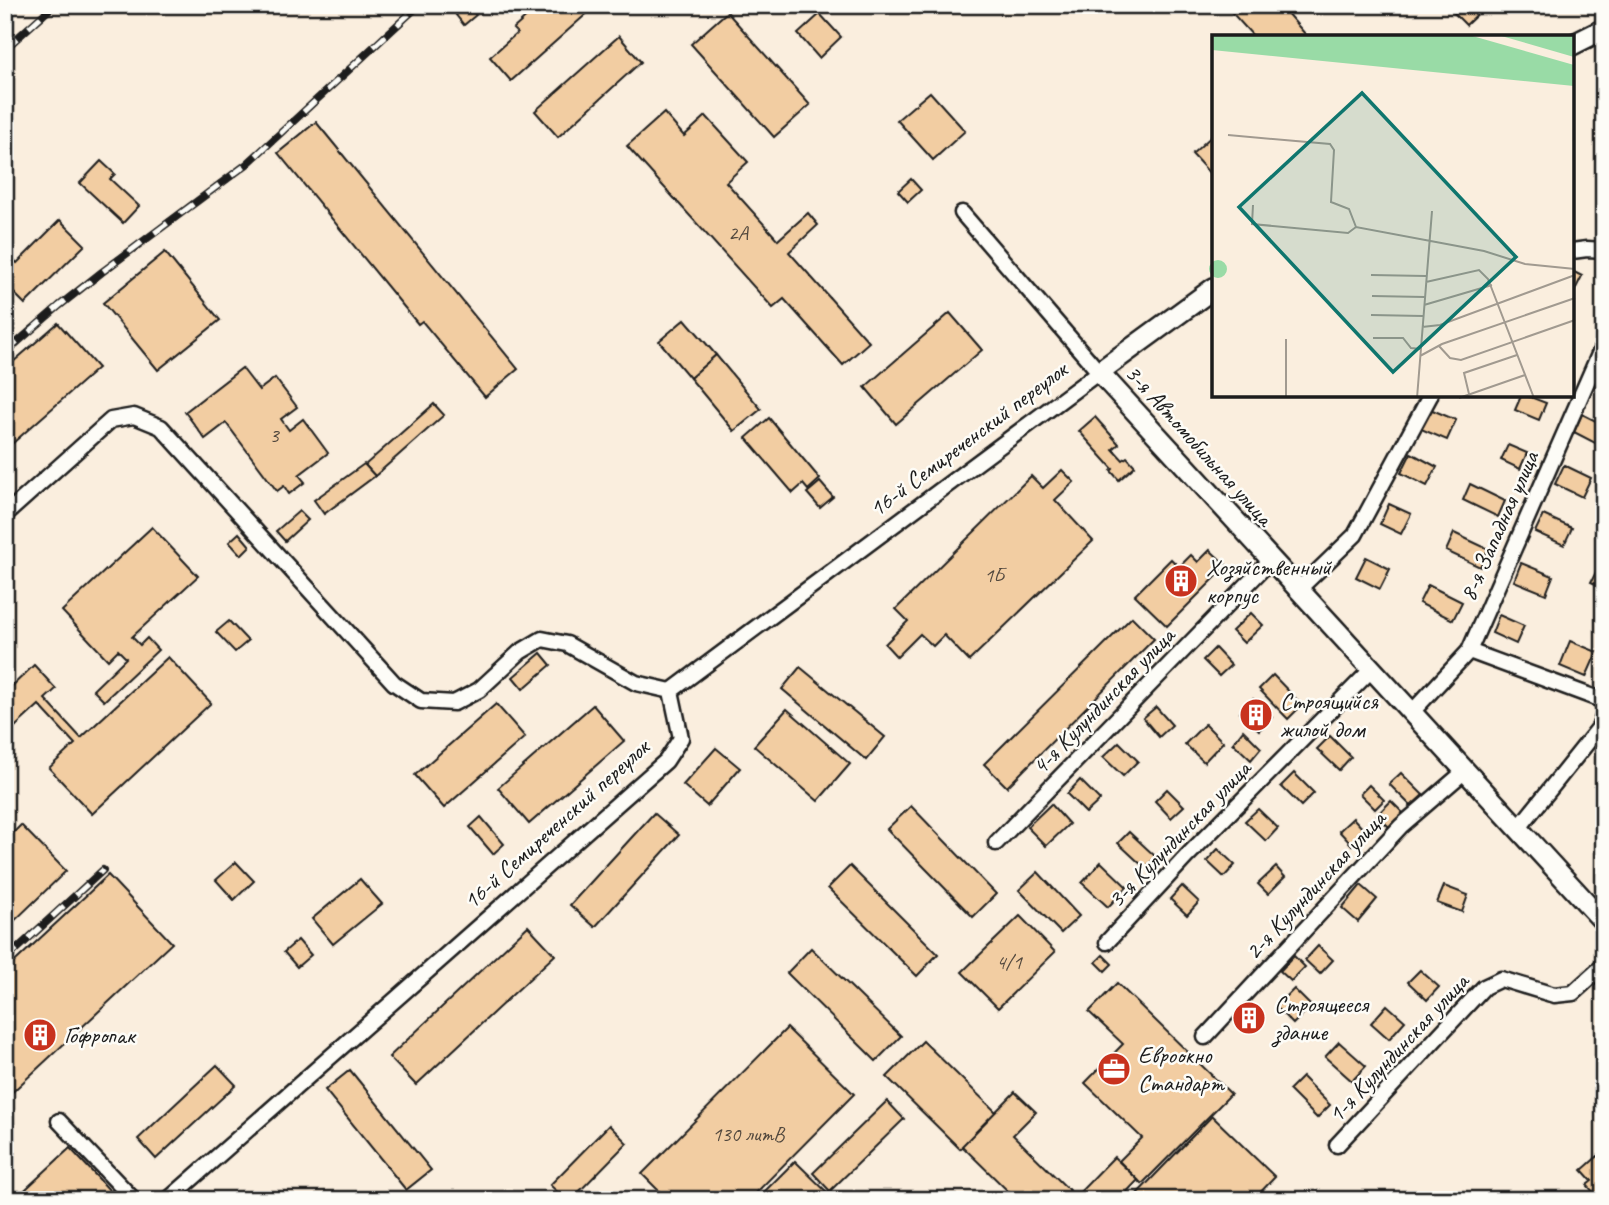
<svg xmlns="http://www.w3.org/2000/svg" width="1609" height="1205" viewBox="0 0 1609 1205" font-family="Caveat,sans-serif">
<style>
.building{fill:#f2cda2;stroke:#1c1c1c;stroke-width:2}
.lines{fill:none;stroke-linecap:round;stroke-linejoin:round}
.minor-casing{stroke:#1c1c1c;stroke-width:19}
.tertiary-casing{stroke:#1c1c1c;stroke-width:24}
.minor{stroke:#fdfcf7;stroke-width:14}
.tertiary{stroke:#fdfcf7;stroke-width:19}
.rail-casing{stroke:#1c1c1c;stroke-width:8}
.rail{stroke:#fdfcf7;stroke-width:5;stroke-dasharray:16;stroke-linecap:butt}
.labels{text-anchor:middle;stroke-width:5;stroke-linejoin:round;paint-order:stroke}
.number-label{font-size:21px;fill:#52483e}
.street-label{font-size:24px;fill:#1c1c1c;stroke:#fdfcf7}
.poi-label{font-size:24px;fill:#1c1c1c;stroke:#fdfcf7;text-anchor:start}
.inset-road{fill:none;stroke:#a19a90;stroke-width:2}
.view{fill:#0f766e;fill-opacity:0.15;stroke:#0f766e;stroke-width:3.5}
.inset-edge{fill:none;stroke:#1c1c1c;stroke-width:3.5}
</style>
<rect width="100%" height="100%" fill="#faeede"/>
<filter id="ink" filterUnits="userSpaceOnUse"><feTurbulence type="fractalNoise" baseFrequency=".0143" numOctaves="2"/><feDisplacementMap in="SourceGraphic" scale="14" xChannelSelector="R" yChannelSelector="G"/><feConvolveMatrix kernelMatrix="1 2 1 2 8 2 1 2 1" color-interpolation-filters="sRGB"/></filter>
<g filter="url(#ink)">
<g class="building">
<path d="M467 5 476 15 464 25 456 15Z"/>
<path d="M540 5H588L592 9 511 81 490 57 517 33 513 29Z"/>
<path d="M1225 5H1280L1306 35 1304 37H1254Z"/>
<path d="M1452 5H1487L1466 25 1450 9 1453 6Z"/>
<path d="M727 12 810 105 774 137 691 44Z"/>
<path d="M820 14 841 37 819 58 798 34Z"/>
<path d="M619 36 641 62 558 137 535 111Z"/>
<path d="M930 92 965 131 933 160 897 120Z"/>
<path d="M664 113 684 136 706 116 748 162 726 182 778 240 808 213 818 225 789 252 869 342 843 365 784 299 773 308 627 146Z"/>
<path d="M316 122 518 369 485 397 422 321 418 324 278 153Z"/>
<path d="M1214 134V177H1213L1192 154Z"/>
<path d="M101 161 115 174 110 179 139 206 123 223 80 183Z"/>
<path d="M911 179 921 190 908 202 898 191Z"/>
<path d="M60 220 85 245 25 304 5 284V251L17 263Z"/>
<path d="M165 252 220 320 158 370 103 303Z"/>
<path d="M1572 271 1582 276 1572 296Z"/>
<path d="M950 313 982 350 896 424 865 387Z"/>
<path d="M685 319 716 355 690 378 659 341Z"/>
<path d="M58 323 98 368 5 450V369Z"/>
<path d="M716 355 761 409 734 431 690 378Z"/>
<path d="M242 368 259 390 275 378 297 407 281 419 289 430 303 419 328 453 299 475 305 482 289 494 284 486 277 491 226 423 205 439 185 412Z"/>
<path d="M1521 396H1528L1546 403 1539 420 1515 410Z"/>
<path d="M434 404 444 415 375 476 365 465Z"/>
<path d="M1430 409 1456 420 1447 440 1421 429Z"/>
<path d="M1582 414 1604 425V436L1599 445 1574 432Z"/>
<path d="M1095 417 1119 444 1113 449 1123 460 1127 457 1135 466 1119 480 1111 471 1113 469 1079 431Z"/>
<path d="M769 418 820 479 808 490 803 484 793 493 746 438Z"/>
<path d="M1508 445 1527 453 1520 469 1501 460Z"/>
<path d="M1411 453 1437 467 1427 486 1401 473Z"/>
<path d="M364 464 375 476 324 514 314 500Z"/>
<path d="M1564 465 1591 478 1582 497 1555 484Z"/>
<path d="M1062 470 1074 482 1055 500 1093 541 969 661 944 635 933 646 920 634 897 657 885 644 908 621 896 609 1031 476 1043 488Z"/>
<path d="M820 482 833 497 820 508 807 493Z"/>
<path d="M1470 484 1505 501 1498 517 1463 500Z"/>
<path d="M1389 504 1411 514 1401 534 1380 524Z"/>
<path d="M299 511 308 520 285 541 276 531Z"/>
<path d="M1543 515 1572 528 1564 545 1535 532Z"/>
<path d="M152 527 198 576 132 637 140 645 147 638 158 650 104 701 93 690 126 658 118 650 108 660 62 611Z"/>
<path d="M239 533 250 546 241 555 229 542Z"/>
<path d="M1454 533 1488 549 1480 567 1446 551Z"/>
<path d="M1210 550 1227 566 1167 626 1135 595 1171 559 1179 567 1191 555 1198 562Z"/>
<path d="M1366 557 1390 569 1380 589 1356 577Z"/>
<path d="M1521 563 1553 576 1546 594 1514 581Z"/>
<path d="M1599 566 1604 568V588L1591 582Z"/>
<path d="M1428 585 1462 602 1453 620 1419 603Z"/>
<path d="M1251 613 1263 625 1244 643 1232 631Z"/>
<path d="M1499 615 1524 626 1516 644 1492 633Z"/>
<path d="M1132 617 1154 639 1007 787 984 764Z"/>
<path d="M229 621 248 641 235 652 216 632Z"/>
<path d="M1570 641 1597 652 1586 677 1560 666Z"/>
<path d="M1215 648 1231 665 1219 676 1203 660Z"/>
<path d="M541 653 551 665 523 689 513 677Z"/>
<path d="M168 657 211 703 92 814 49 768 75 744 39 705 6 735 5 734V693L34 665 56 689 45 699 81 738Z"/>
<path d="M800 667 885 737 866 760 782 689Z"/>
<path d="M1273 675 1302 705 1288 719 1259 689Z"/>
<path d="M1253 699 1272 717 1259 730 1240 713Z"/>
<path d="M496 704 525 737 444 808 415 775Z"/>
<path d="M593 705 624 741 529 824 498 788Z"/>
<path d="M1156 707 1172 725 1159 737 1143 718Z"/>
<path d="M787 709 850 764 818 801 754 746Z"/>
<path d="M1205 724 1223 742 1204 762 1185 744Z"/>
<path d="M1243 730 1261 748 1251 760 1233 743Z"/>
<path d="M1330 736 1351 757 1339 770 1317 749Z"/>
<path d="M1119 742 1138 761 1123 776 1103 757Z"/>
<path d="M716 748 740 768 707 806 683 785Z"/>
<path d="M1294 773 1314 793 1301 806 1281 786Z"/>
<path d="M1401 773 1423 795 1411 806 1389 784Z"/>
<path d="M1080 780 1100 800 1086 813 1067 794Z"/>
<path d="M1369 785 1384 800 1375 809 1360 794Z"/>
<path d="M1167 789 1184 806 1171 818 1155 801Z"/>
<path d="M1391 801 1403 813 1389 827 1377 815Z"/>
<path d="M1051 804 1069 824 1046 846 1027 827Z"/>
<path d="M911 806 996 894 973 917 887 829Z"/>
<path d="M1258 809 1278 828 1266 841 1245 821Z"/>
<path d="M654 813 679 835 595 927 570 905Z"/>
<path d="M481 817 504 844 493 854 470 827Z"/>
<path d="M1353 818 1366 832 1352 845 1339 831Z"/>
<path d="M21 825 66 871 5 930V841Z"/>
<path d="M1129 832 1156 857 1145 868 1118 843Z"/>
<path d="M1218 849 1235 865 1224 877 1207 861Z"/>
<path d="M236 862 254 881 234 900 216 880Z"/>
<path d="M1101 862 1127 887 1108 907 1082 883Z"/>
<path d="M850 866 938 954 917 976 828 888Z"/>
<path d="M1276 867 1285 877 1268 894 1258 884Z"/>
<path d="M1038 872 1079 916 1061 933 1019 890Z"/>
<path d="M108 875 172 943 5 1099V971Z"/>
<path d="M360 879 382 904 333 944 312 919Z"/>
<path d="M1361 885 1377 899 1358 922 1342 908Z"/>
<path d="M1182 886 1199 902 1187 915 1170 899Z"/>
<path d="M1444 886 1468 895 1462 912 1437 903Z"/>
<path d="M1020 916 1055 952 998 1008 962 972Z"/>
<path d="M528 926 555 955 416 1085 389 1057Z"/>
<path d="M298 940 311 955 297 967 284 952Z"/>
<path d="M1318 946 1333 960 1320 974 1305 960Z"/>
<path d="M811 948 901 1036 876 1061 787 973Z"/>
<path d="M1103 955 1112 964 1105 971 1096 962Z"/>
<path d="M1294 956 1305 967 1291 981 1280 971Z"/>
<path d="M1420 970 1439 987 1427 1000 1408 982Z"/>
<path d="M1117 983 1231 1094 1142 1184 1119 1161 1142 1138 1085 1083 1123 1044 1089 1012Z"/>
<path d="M1294 989 1311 1006 1293 1024 1276 1007Z"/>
<path d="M1250 1004 1262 1015 1248 1031 1235 1020Z"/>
<path d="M1387 1005 1405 1021 1389 1039 1371 1023Z"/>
<path d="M787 1028 854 1094 749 1200H668L642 1174Z"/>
<path d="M923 1041 996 1112 960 1149 887 1077Z"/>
<path d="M1339 1042 1366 1066 1352 1081 1325 1057Z"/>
<path d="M217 1065 236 1085 156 1159 138 1139Z"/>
<path d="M350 1070 431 1170 406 1190 325 1090Z"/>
<path d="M1302 1077 1330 1105 1317 1118 1289 1090Z"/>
<path d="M1015 1092 1036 1112 1013 1135 1079 1200H1017L962 1146Z"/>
<path d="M887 1101 904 1119 830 1191 813 1173Z"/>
<path d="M1212 1116 1275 1177 1253 1200H1131Z"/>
<path d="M609 1125 627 1143 571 1200H566L550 1185Z"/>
<path d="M70 1148 112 1193 105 1200H14Z"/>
<path d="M1598 1156 1604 1163V1200H1600L1587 1185 1592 1181 1582 1170Z"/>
<path d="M1114 1157 1138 1180 1119 1200H1079L1076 1196Z"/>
<path d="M795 1161 835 1200H764L760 1196Z"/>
</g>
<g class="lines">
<defs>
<g id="minor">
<path d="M1572 251 1587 249 1604 250"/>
<path d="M5 515 111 420 134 416 161 427 394 683 421 701 454 703 479 690 520 652 542 639 567 644 636 683 671 691"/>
<path d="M1298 590 1355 535 1430 396"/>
<path d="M1469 651 1604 701"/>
<path d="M1412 712 1469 651 1604 343"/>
<path d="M1518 829 1599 728 1604 715"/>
<path d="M996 843 1271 560"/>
<path d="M1107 942 1187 856 1372 669"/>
<path d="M1205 1037 1401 826 1465 771"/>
<path d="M59 1121 134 1200"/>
<path d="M1337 1145 1484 987 1501 979 1554 995 1573 993 1604 965"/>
<path d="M168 1200 666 761 681 738 671 691 1099 372 962 213"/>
</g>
<g id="tertiary">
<path d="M1572 45 1604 29"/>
<path d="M1214 288 1099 372 1604 922"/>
</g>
</defs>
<use href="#minor" class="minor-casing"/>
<use href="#tertiary" class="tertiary-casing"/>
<use href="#minor" class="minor"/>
<use href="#tertiary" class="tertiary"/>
<defs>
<g id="rail">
<path d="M5 49 54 5"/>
<path d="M5 353 59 306 102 272 247 164 419 5"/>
<path d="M5 960 103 870"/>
</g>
</defs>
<use href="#rail" class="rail-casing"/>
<use href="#rail" class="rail"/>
</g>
</g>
<defs>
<symbol id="building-disc" viewBox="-11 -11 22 22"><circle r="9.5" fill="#c8321e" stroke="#fdfcf7"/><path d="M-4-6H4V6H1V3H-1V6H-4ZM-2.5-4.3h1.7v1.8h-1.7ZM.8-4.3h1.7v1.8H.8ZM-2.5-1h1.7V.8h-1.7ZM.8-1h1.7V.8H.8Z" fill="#fff"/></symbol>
<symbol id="office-disc" viewBox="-11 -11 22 22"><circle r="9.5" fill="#c8321e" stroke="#fdfcf7"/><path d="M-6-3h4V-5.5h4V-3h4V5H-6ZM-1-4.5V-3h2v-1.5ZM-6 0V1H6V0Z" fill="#fff"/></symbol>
</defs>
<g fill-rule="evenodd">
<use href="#building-disc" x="1162" y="562" width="38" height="38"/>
<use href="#building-disc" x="1237" y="696" width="38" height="38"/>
<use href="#building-disc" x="1230" y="999" width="38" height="38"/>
<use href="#building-disc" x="21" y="1016" width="38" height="38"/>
<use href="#office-disc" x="1095" y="1050" width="38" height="38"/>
</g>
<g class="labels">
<g class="number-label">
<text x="738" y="240">2А</text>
<text x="274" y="442">3</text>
<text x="994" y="582">1Б</text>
<text x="1009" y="969">4/1</text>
<text x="748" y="1141">130 литВ</text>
</g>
<g class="street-label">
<text transform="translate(968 439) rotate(-37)" y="8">16-й Семиреченский переулок</text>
<text transform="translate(1199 445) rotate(48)" y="8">3-я Автомобильная улица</text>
<text transform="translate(1499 526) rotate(-66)" y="8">8-я Западная улица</text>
<text transform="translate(1103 701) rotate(-46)" y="8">4-я Кулундинская улица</text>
<text transform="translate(556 824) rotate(-42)" y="8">16-й Семиреченский переулок</text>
<text transform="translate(1179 834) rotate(-46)" y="8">3-я Кулундинская улица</text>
<text transform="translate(1315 885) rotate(-47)" y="8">2-я Кулундинская улица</text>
<text transform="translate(1398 1048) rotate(-47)" y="8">1-я Кулундинская улица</text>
</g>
<g class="poi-label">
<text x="1206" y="575">Хозяйственный<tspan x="1206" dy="28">корпус</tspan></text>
<text x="1280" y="709">Строящийся<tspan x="1280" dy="28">жилой дом</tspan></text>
<text x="1274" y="1012">Строящееся<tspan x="1274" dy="28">здание</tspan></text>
<text x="64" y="1043">Гофропак</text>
<text x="1138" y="1063">Евроокно<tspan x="1138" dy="28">Стандарт</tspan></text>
</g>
</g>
<g transform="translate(1212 35)">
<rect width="362" height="362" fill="#faeede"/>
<path d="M0 0H257L362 30V51L0 15ZM286 0H362V22ZM-3 234a9 9 0 1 1 18 0a9 9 0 1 1-18 0Z" fill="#99dba6"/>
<path class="inset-road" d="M16 100 118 109 122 115 119 167 137 174 144 192M41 170 40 189 136 198 144 192 272 216 313 229 363 234M159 240 214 241M214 247 267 235 276 244 322 363M160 261 213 262M212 270 280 250M159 280 211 281M210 292 228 290 363 240M161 303H191L199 313 209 314M227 311 238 323 249 325 363 285M208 321 230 309 363 263M257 359 252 338 305 320M74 363V304M205 363 220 176M247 363 313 340"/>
<path class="view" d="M150 58 304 222 181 337 27 172Z"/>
<rect width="362" height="362" class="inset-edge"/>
</g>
<rect width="1609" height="1205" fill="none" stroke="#fdfcf7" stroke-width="28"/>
<rect x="14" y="14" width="1581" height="1177" fill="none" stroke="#1c1c1c" stroke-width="2.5" filter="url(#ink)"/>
</svg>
